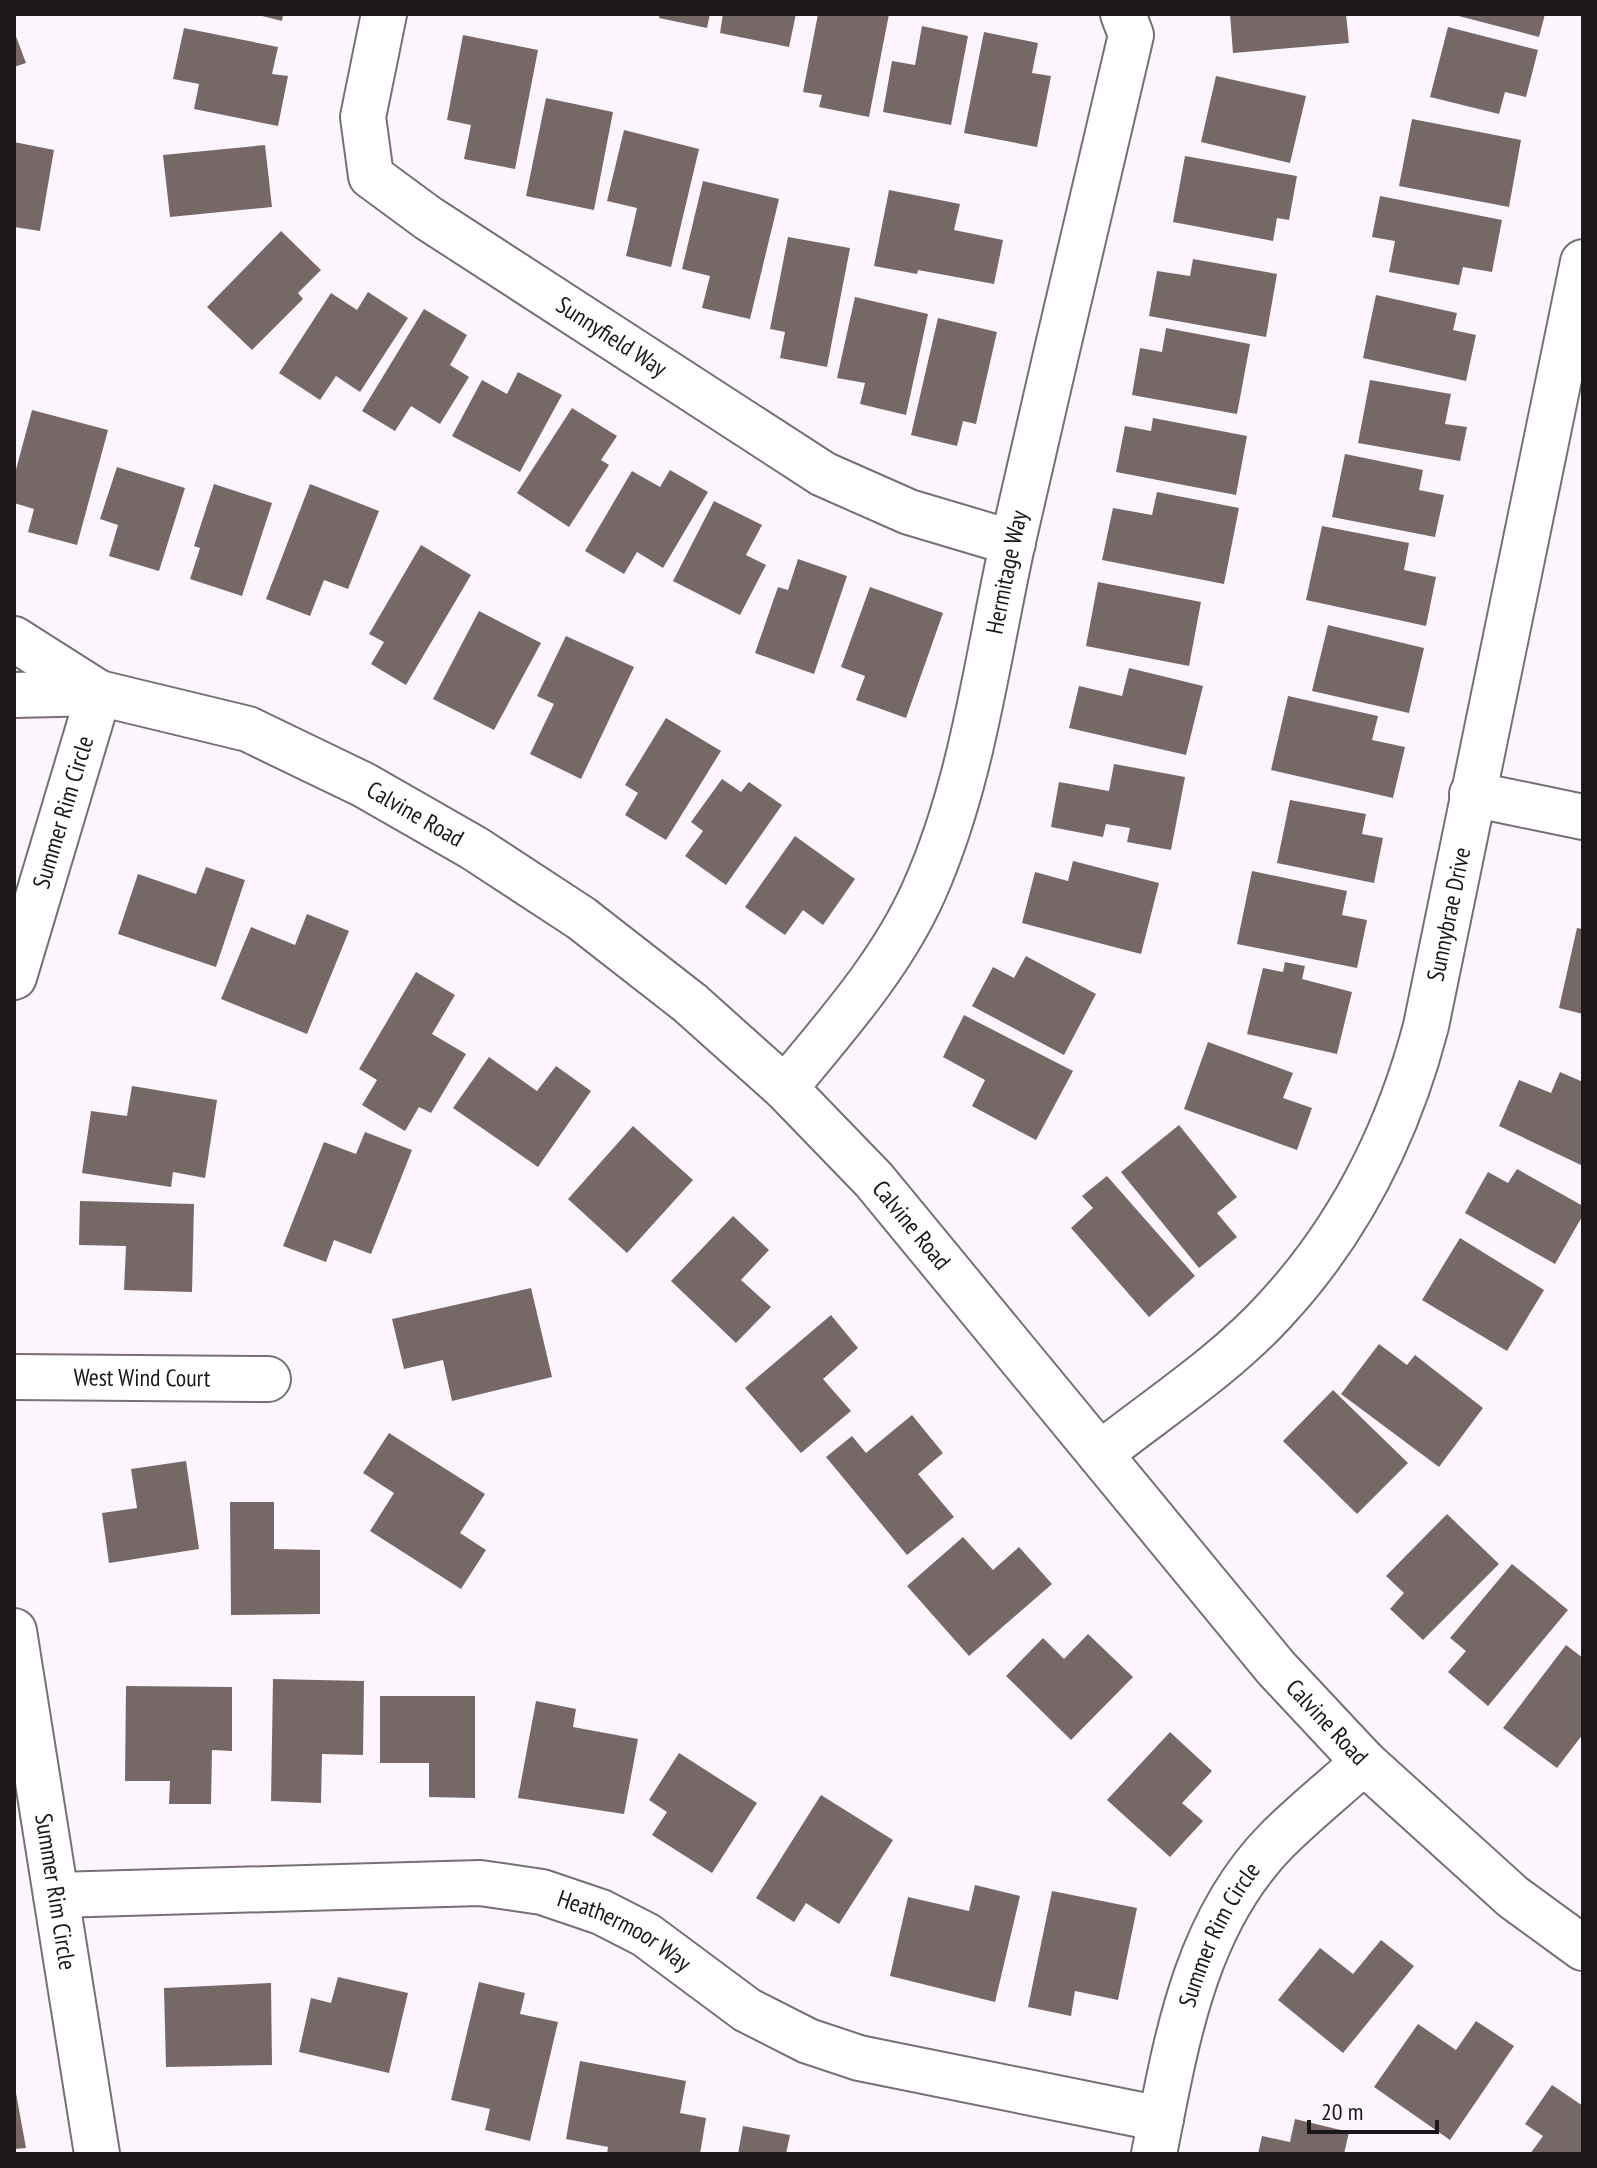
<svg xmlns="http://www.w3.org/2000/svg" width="1597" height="2168" viewBox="0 0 1597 2168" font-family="'PT Sans Narrow',sans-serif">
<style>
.building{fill:#766866}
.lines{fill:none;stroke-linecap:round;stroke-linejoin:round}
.minor-casing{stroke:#776e78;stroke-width:48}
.tertiary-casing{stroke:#776e78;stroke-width:48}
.minor{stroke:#fff;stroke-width:44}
.tertiary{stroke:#fff;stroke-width:44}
.labels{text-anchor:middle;stroke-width:6;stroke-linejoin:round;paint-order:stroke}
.street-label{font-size:24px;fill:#1b171b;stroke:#fdf5fe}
</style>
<rect width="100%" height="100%" fill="#fdf5fe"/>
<g class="building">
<path d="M254 14H283L282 21Z"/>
<path d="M660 14H710L707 28 659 18Z"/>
<path d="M723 14H796L789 47 720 33Z"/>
<path d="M818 14H889L869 117 819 107 822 95 803 92Z"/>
<path d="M1230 14H1346L1349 43 1233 53Z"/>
<path d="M1451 14H1545L1539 37Z"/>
<path d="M922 26 968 36 951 125 883 112 892 61 915 65Z"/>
<path d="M1448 27 1538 50 1526 97 1505 92 1499 114 1430 97Z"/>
<path d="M184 28 278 47 272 74 288 76 278 126 194 109 199 84 173 79Z"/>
<path d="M14 31 26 63 14 67Z"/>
<path d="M984 32 1038 43 1032 73 1051 76 1037 147 964 133Z"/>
<path d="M463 35 538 50 515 169 464 159 471 125 447 120Z"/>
<path d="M1216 76 1306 96 1290 163 1201 142Z"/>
<path d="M546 98 613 112 594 210 526 196Z"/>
<path d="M1412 119 1521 140 1509 207 1399 186Z"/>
<path d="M624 130 699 149 671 267 626 256 637 208 607 201Z"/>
<path d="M14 142 54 150 40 231 14 227Z"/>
<path d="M265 145 272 207 170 217 163 155Z"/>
<path d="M1185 156 1297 176 1289 220 1277 218 1273 241 1173 222Z"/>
<path d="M703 181 779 199 750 319 702 308 710 276 682 269Z"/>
<path d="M889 190 960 204 954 230 1003 240 994 284 918 270 917 274 874 266Z"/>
<path d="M1380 196 1502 220 1492 272 1463 267 1459 285 1389 272 1395 241 1372 237Z"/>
<path d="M281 231 321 270 298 293 303 299 252 350 207 307Z"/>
<path d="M788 237 850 248 827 367 780 358 785 332 770 329Z"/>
<path d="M1193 259 1277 274 1266 337 1149 316 1157 271 1190 276Z"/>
<path d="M368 292 408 318 360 392 336 376 320 400 279 373 331 293 357 310Z"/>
<path d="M1376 295 1457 313 1453 330 1476 335 1466 381 1363 358Z"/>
<path d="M855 297 928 314 906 415 860 404 865 383 837 378Z"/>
<path d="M424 309 467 335 450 365 469 377 440 424 411 406 395 431 362 411Z"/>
<path d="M938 318 997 332 976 424 963 421 957 446 911 435Z"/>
<path d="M1166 328 1250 344 1237 414 1132 395 1140 348 1162 352Z"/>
<path d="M518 372 562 395 520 472 452 436 482 380 507 394Z"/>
<path d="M1370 380 1451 394 1445 424 1467 427 1460 461 1358 443Z"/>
<path d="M572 408 617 436 601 460 609 465 569 527 517 493Z"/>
<path d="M32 410 108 430 77 545 28 532 34 509 14 503V477Z"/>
<path d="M1153 418 1247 436 1236 495 1116 472 1125 426 1151 431Z"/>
<path d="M1345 454 1423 470 1419 490 1444 495 1435 537 1332 517Z"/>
<path d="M117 467 185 488 159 571 109 556 118 525 100 519Z"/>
<path d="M670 470 708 492 663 568 637 552 624 574 585 551 632 471 660 487Z"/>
<path d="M214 484 272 503 242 596 190 579 200 548 194 546Z"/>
<path d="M310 484 379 511 348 589 324 580 310 616 266 599Z"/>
<path d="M1157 492 1239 508 1224 584 1102 560 1113 508 1152 515Z"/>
<path d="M714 501 762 525 746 555 766 565 740 615 673 581Z"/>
<path d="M1322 526 1409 543 1404 570 1436 577 1426 626 1306 600Z"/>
<path d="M421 545 471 575 406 685 371 664 384 642 369 634Z"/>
<path d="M798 559 847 576 814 674 755 653 778 587 788 590Z"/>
<path d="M1098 582 1201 602 1189 666 1086 646Z"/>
<path d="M870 587 943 613 906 718 856 700 865 676 841 667Z"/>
<path d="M479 611 541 643 494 730 433 699Z"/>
<path d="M1328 625 1424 648 1409 713 1312 691Z"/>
<path d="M566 636 634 667 581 779 530 754 554 704 537 696Z"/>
<path d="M1129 668 1203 686 1186 755 1069 728 1079 686 1122 696Z"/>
<path d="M1288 696 1378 716 1372 740 1405 747 1393 798 1271 770Z"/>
<path d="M666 718 721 751 666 840 625 815 638 793 625 785Z"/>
<path d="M1114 764 1185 777 1171 850 1127 842 1130 828 1106 824 1103 837 1051 827 1059 782 1109 791Z"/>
<path d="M722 779 741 792 749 782 782 805 726 885 685 856 703 831 691 822Z"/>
<path d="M1290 800 1366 814 1362 834 1383 838 1374 883 1277 863Z"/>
<path d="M795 836 855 879 823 925 803 910 785 935 745 907Z"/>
<path d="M1073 861 1159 883 1141 954 1022 923 1035 872 1068 881Z"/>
<path d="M206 867 245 880 216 967 118 934 138 874 196 894Z"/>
<path d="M1252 871 1347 891 1342 915 1367 920 1357 968 1237 944Z"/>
<path d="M307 914 349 931 307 1034 221 999 251 927 295 945Z"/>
<path d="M1577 928 1583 929V1014L1559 1008Z"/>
<path d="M1026 956 1096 994 1064 1055 972 1006 993 967 1014 978Z"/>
<path d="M1285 962 1305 966 1302 979 1352 992 1337 1054 1247 1034 1263 968 1283 972Z"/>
<path d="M416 972 455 995 432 1034 466 1054 431 1113 419 1107 405 1131 362 1105 377 1080 359 1069Z"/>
<path d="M964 1015 1073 1071 1036 1140 972 1106 985 1080 943 1057Z"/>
<path d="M1208 1042 1293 1073 1283 1098 1312 1108 1297 1150 1184 1109Z"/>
<path d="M489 1057 537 1091 556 1066 591 1091 538 1167 453 1108Z"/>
<path d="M1560 1072 1583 1082V1166L1499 1126 1519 1080 1551 1093Z"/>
<path d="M132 1086 217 1100 205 1178 173 1172 171 1187 82 1173 91 1111 127 1116Z"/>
<path d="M1179 1125 1237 1197 1217 1213 1237 1237 1199 1268 1121 1172Z"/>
<path d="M633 1126 693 1180 627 1253 568 1199Z"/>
<path d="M365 1132 412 1150 371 1254 334 1240 326 1262 283 1246 324 1142 356 1154Z"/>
<path d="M1517 1169 1583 1206V1215L1555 1264 1465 1213 1488 1172 1508 1183Z"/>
<path d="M1107 1176 1195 1276 1149 1317 1071 1228 1093 1208 1082 1196Z"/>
<path d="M80 1201 194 1204 192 1292 124 1290 126 1246 79 1245Z"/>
<path d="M733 1216 769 1250 741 1280 771 1307 736 1343 671 1281Z"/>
<path d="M1460 1238 1544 1290 1507 1351 1422 1300Z"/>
<path d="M531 1288 552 1377 452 1401 443 1360 404 1369 392 1319Z"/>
<path d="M831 1315 858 1348 823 1379 851 1411 801 1453 745 1388Z"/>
<path d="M1379 1344 1407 1365 1415 1355 1483 1408 1439 1467 1341 1394Z"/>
<path d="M1333 1390 1408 1463 1357 1514 1283 1441Z"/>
<path d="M912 1415 943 1453 918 1474 954 1517 907 1555 826 1457 852 1436 866 1453Z"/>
<path d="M389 1433 485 1494 460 1533 486 1550 461 1589 370 1531 394 1493 363 1473Z"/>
<path d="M186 1461 199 1549 109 1563 102 1513 137 1508 131 1469Z"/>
<path d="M230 1502H274V1549L320 1550V1614L231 1615Z"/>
<path d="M1447 1514 1499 1564 1423 1640 1390 1609 1404 1593 1386 1576Z"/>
<path d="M963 1537 993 1570 1019 1547 1052 1584 969 1656 907 1586Z"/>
<path d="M1512 1564 1568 1610 1488 1706 1448 1672 1466 1651 1450 1638Z"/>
<path d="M1088 1634 1133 1677 1071 1740 1006 1676 1043 1638 1064 1659Z"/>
<path d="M1566 1645 1583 1658V1734L1557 1768 1503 1728Z"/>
<path d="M273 1679 364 1681 363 1755 322 1754 321 1803 271 1801Z"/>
<path d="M126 1686 232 1687V1751L212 1750 211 1804H169L170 1781H125Z"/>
<path d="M380 1696H475V1798L429 1797V1763H380Z"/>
<path d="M536 1701 576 1709 573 1727 638 1739 624 1814 518 1798Z"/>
<path d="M1170 1732 1212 1771 1182 1803 1203 1821 1170 1857 1107 1800Z"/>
<path d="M679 1753 757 1803 712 1873 652 1835 667 1812 649 1800Z"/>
<path d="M821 1795 893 1840 839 1924 806 1903 794 1922 756 1898Z"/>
<path d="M975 1885 1020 1896 995 2002 890 1976 908 1897 969 1911Z"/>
<path d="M1052 1891 1137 1908 1118 2000 1075 1991 1071 2016 1028 2007Z"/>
<path d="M1381 1940 1414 1966 1343 2053 1278 2000 1320 1948 1353 1974Z"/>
<path d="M338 1977 408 1993 389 2073 299 2052 311 1998 331 2003Z"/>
<path d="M479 1982 525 1993 520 2014 558 2022 530 2141 485 2130 490 2109 451 2100Z"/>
<path d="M271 1983 272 2065 166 2067 164 1988Z"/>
<path d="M1476 2021 1514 2046 1450 2140 1374 2087 1418 2024 1456 2050Z"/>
<path d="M580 2061 686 2081 680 2113 706 2118 700 2154H607L608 2147 566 2139Z"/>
<path d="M14 2082 26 2148 14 2149Z"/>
<path d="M1552 2085 1583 2106V2154H1530L1543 2136 1525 2124Z"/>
<path d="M1295 2119 1349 2132 1344 2154H1258L1262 2136 1290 2142Z"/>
<path d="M743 2126 790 2135 786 2154H738Z"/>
</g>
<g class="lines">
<defs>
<g id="minor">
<path id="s1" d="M384 14 363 117 371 176 428 218 823 474 909 512 1013 543"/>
<path d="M1472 794 1583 817"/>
<path id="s2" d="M14 977 99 693"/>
<path id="s3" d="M785 1088C836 1026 891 965 924 891 973 781 987 658 1013 541 1051 372 1092 204 1131 35L1123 14"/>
<path id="s4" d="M14 1377 268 1379"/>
<path id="s5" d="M1100 1454C1158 1408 1225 1365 1275 1310 1351 1228 1398 1133 1426 1026L1583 262"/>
<path id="s6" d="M14 1631 97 2154"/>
<path id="s7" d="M56 1895 480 1883 542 1892 601 1912 646 1935 747 2010 808 2041 859 2058 1161 2119"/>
<path id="s8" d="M1154 2154C1176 2043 1194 1924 1277 1840 1304 1813 1335 1788 1364 1762"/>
</g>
<g id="tertiary">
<path d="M14 639 99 693"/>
<path id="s9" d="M14 695 99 693 248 729 364 785 474 848 581 918 690 1003 785 1088 874 1180 1276 1668 1364 1762 1513 1897 1583 1948"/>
</g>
</defs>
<use href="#minor" class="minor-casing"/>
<use href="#tertiary" class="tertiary-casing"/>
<use href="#minor" class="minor"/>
<use href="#tertiary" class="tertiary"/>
</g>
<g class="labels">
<g class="street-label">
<text dy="8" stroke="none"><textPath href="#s1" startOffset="454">Sunnyfield Way</textPath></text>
<text dy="8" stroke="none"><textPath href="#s3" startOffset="572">Hermitage Way</textPath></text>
<text dy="8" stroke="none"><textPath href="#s2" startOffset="172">Summer Rim Circle</textPath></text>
<text dy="8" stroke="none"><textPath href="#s9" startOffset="426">Calvine Road</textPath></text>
<text dy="8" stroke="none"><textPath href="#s5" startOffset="666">Sunnybrae Drive</textPath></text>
<text dy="8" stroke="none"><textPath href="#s9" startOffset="1074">Calvine Road</textPath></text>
<text dy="8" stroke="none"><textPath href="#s4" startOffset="128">West Wind Court</textPath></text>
<text dy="8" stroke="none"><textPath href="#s9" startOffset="1722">Calvine Road</textPath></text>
<text dy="8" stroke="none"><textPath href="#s6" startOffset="264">Summer Rim Circle</textPath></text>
<text dy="8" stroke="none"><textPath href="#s7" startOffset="578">Heathermoor Way</textPath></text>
<text dy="8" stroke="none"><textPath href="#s8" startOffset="230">Summer Rim Circle</textPath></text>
</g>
</g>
<rect width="1597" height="2168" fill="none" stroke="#1b171b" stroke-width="32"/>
<path d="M1309 2120v12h128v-12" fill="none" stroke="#1b171b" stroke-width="4"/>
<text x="1321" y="2120" font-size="24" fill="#1b171b" stroke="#fdf5fe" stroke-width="6" paint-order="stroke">20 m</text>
</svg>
